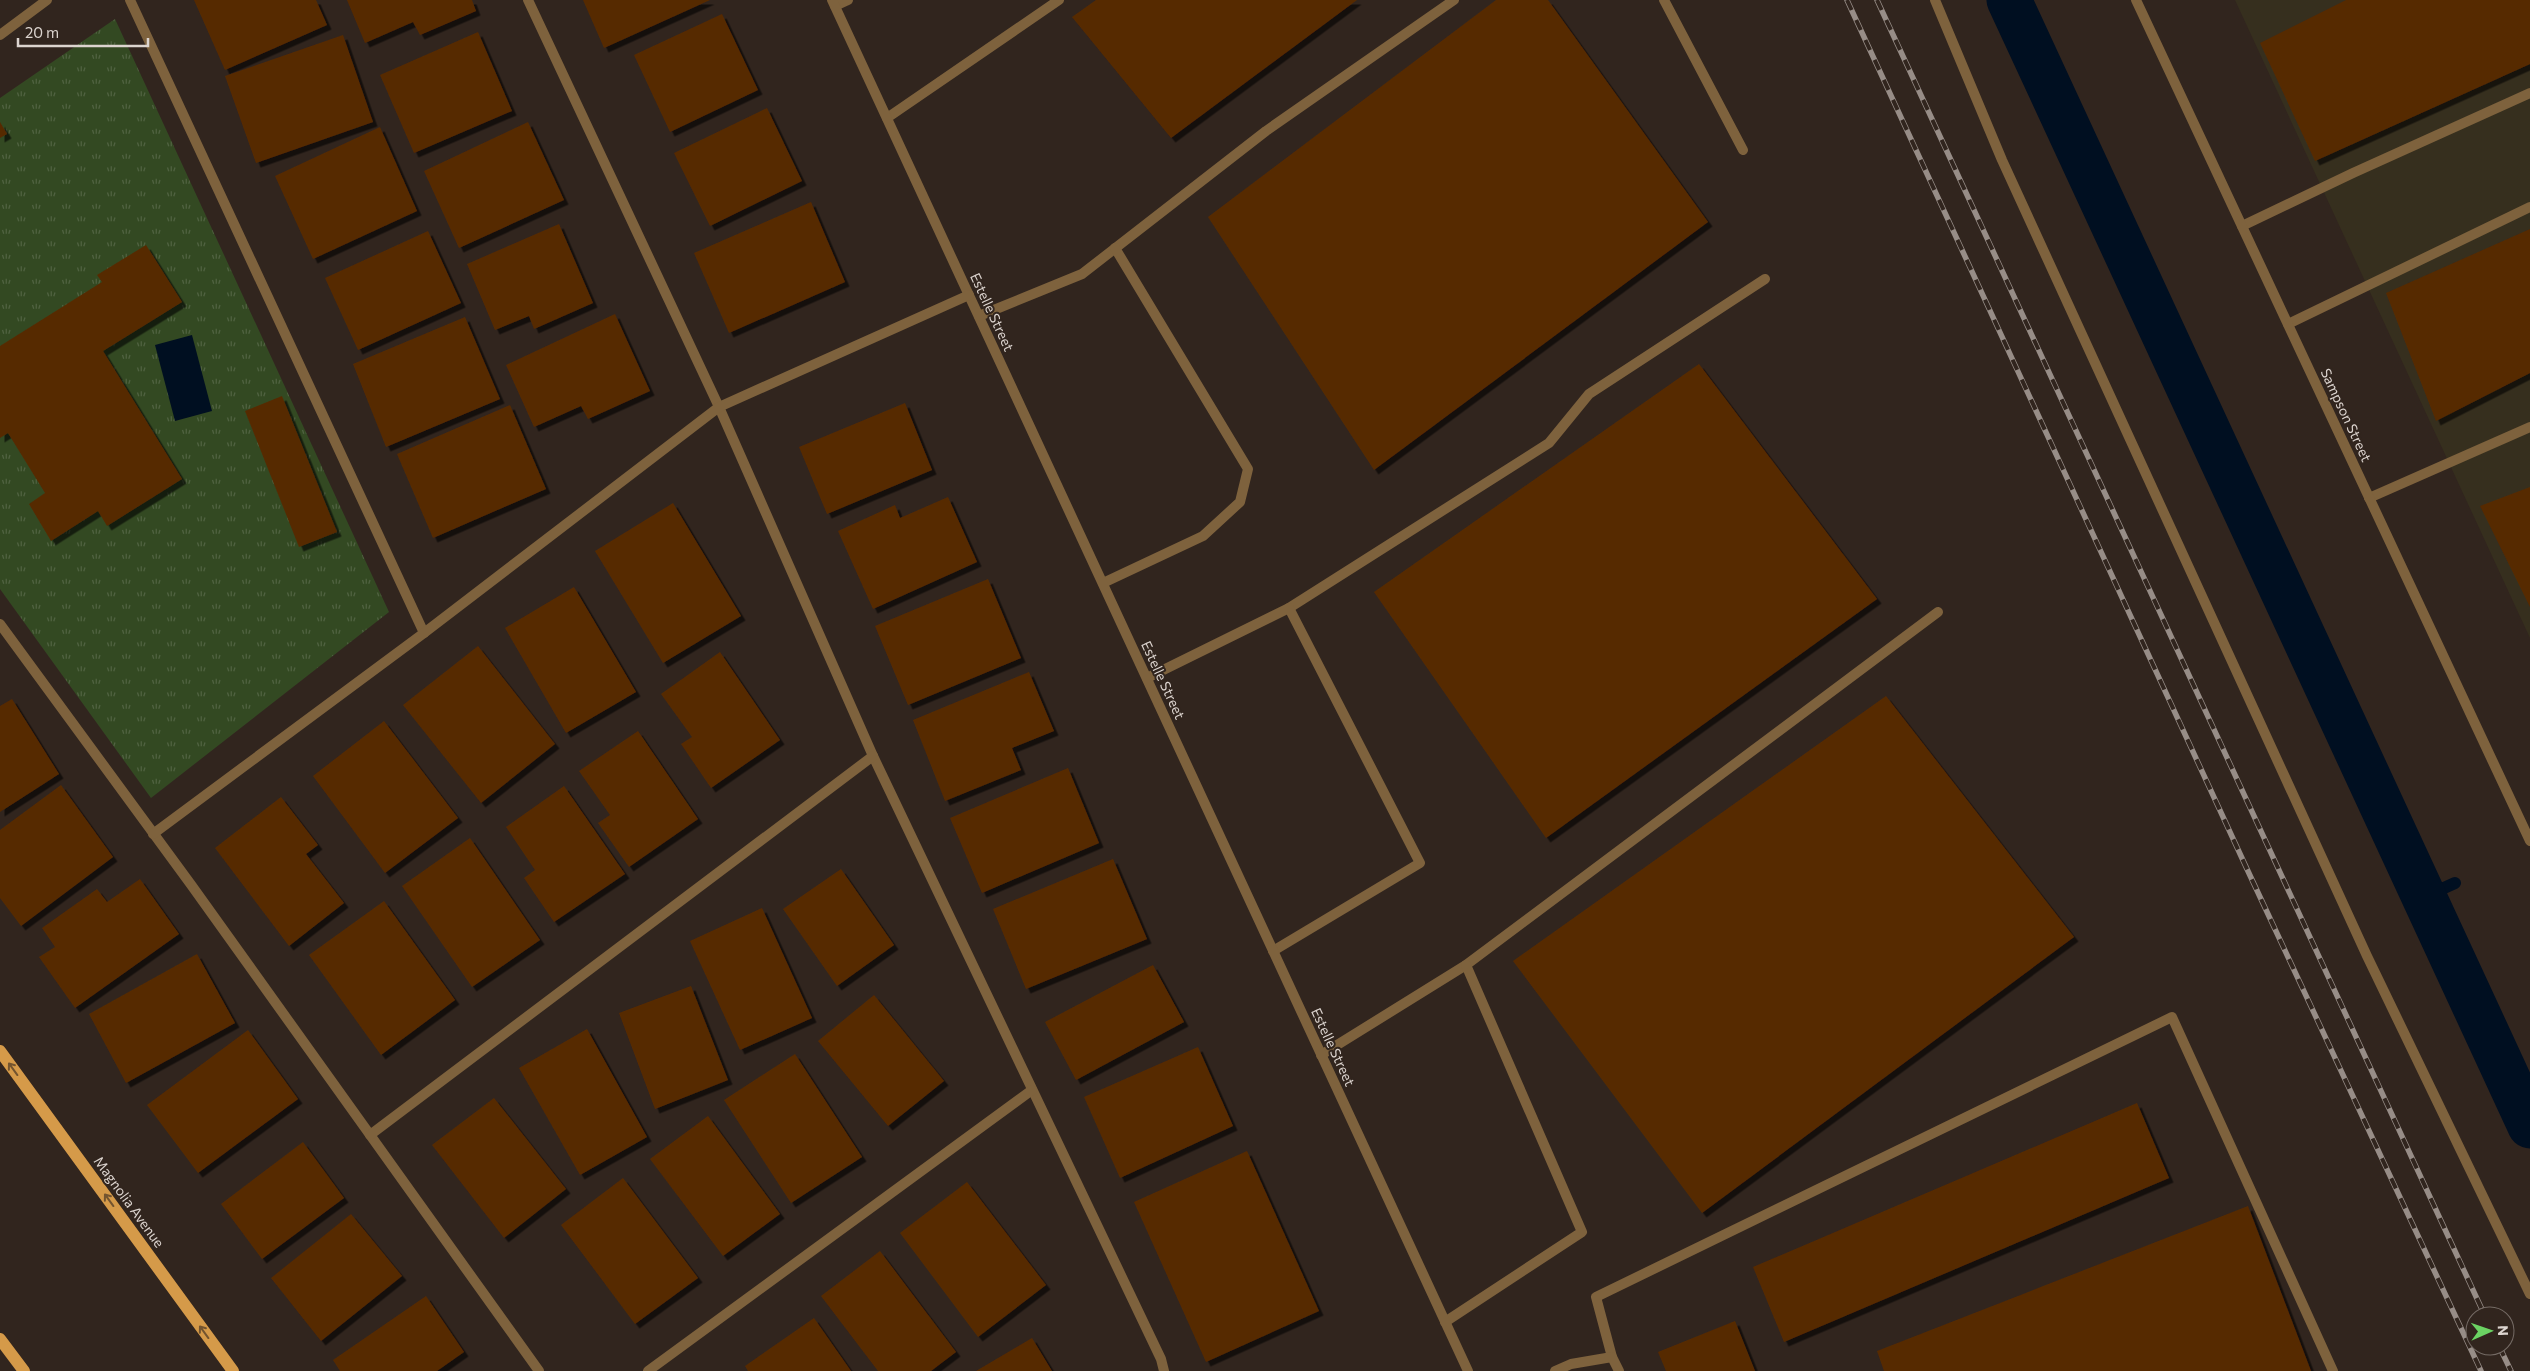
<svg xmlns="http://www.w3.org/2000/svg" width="2530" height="1371" viewBox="0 0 2530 1371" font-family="Commissioner,sans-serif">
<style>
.commercial{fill:#362f1e}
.park{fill:url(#park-tufts)}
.water{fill:#000f21}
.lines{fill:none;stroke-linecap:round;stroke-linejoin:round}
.stream{stroke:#000f21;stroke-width:12}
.canal{stroke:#000f21;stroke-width:45}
.building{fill:#572a03;filter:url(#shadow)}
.service{stroke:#7e623d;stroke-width:10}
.minor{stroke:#7e623d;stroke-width:10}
.tertiary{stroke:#7e623d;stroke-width:10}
.primary{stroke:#d59a49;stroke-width:12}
.rail-casing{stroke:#978d87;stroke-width:5.5}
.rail{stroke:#31251e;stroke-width:4;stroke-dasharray:11;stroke-linecap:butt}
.oneway{stroke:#73542f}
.labels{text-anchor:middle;stroke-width:4;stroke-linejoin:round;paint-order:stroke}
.street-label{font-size:14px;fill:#dcd4cf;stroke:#31251e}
</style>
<defs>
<pattern id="park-tufts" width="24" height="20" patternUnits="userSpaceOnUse" patternTransform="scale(1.25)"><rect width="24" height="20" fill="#334922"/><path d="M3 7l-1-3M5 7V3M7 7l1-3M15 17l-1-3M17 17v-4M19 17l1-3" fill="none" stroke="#506241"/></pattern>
<filter id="shadow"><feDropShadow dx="4.5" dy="4.5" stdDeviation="0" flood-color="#0009"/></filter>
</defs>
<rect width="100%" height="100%" fill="#31251e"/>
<path class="commercial" d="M2235 0H2530V638Z"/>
<path class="park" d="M115 19 389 612 151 798 0 589V98Z"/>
<path class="water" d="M192 335 212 411 175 421 155 345Z"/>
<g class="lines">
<path class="stream" d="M2424 897 2455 883"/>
<path class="canal" d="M2009 0 2530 1126"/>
</g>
<g class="building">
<path d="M194 0H316L327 25 225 70Z"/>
<path d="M347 0H472L476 11 420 35 413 22 365 43Z"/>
<path d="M583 0H710L604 48Z"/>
<path d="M1096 0H1357L1171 138 1072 17Z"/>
<path d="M1496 0H1548L1708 222 1374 470 1208 217Z"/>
<path d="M2346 0H2530V64L2315 161 2260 43Z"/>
<path d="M722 14 758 90 670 132 634 55Z"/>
<path d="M478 32 512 111 414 153 380 75Z"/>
<path d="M343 35 373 122 256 163 225 76Z"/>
<path d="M767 108 802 181 710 226 674 153Z"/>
<path d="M0 122 7 134 0 138Z"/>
<path d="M528 122 564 200 459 248 424 171Z"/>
<path d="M380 127 417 211 313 259 275 176Z"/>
<path d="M811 202 845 282 729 333 694 253Z"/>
<path d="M559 224 593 303 534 329 529 316 495 330 467 264Z"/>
<path d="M2530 229V373L2436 421 2386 293Z"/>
<path d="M428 231 461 303 358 350 325 278Z"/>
<path d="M146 245 182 302 103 351 182 479 107 526 98 511 51 541 29 504 45 493 8 433 0 438V346L102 282 97 275Z"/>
<path d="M615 314 650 391 588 419 581 406 534 427 506 365Z"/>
<path d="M465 317 500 399 386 447 353 364Z"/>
<path d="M1699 364 1877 599 1546 838 1374 592Z"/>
<path d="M282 396 337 532 299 547 245 411Z"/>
<path d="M905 403 932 470 827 514 799 447Z"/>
<path d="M510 405 546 489 433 538 397 454Z"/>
<path d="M2530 487V607L2480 506Z"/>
<path d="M948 497 977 562 873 609 838 531 895 505 900 518Z"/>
<path d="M673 503 741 616 663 663 595 551Z"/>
<path d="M988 579 1021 658 908 705 875 626Z"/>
<path d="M574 587 636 692 566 733 505 628Z"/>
<path d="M478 646 555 744 481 803 403 705Z"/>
<path d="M720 652 780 740 711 788 681 744 692 737 661 694Z"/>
<path d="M1029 672 1054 731 1012 748 1021 770 945 801 913 720Z"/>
<path d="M1886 696 2074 937 1702 1213 1513 961Z"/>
<path d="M12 699 59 774 0 812V706Z"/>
<path d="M384 721 458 818 385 873 313 776Z"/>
<path d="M638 731 698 819 629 867 598 823 610 815 579 771Z"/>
<path d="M1068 768 1099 843 982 893 950 818Z"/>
<path d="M61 785 113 857 21 926 0 898V830Z"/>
<path d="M564 786 625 874 554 922 524 878 535 870 506 827Z"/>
<path d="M281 797 318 845 306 854 344 903 289 946 215 848Z"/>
<path d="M470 838 540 940 472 987 402 886Z"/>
<path d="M1113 859 1147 939 1026 989 993 909Z"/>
<path d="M841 869 894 945 837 986 783 909Z"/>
<path d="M140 879 179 934 75 1008 39 957 55 947 42 928 97 889 107 902Z"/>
<path d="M384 901 455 1000 381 1055 309 955Z"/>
<path d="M762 908 812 1018 740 1050 690 941Z"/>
<path d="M197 954 235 1023 126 1083 89 1014Z"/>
<path d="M1153 965 1184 1022 1076 1080 1045 1022Z"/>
<path d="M691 986 728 1080 655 1109 619 1013Z"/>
<path d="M874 995 944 1081 888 1126 818 1041Z"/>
<path d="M587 1029 647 1137 580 1175 519 1068Z"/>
<path d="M248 1030 298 1099 198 1173 147 1105Z"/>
<path d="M1198 1047 1233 1126 1120 1178 1084 1097Z"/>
<path d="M795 1054 862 1157 791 1203 724 1100Z"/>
<path d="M494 1098 566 1189 504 1238 432 1145Z"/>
<path d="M2137 1103 2169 1178 1784 1342 1753 1267Z"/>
<path d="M708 1116 780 1214 723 1256 650 1159Z"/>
<path d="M303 1142 344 1198 262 1259 221 1204Z"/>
<path d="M1247 1151 1319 1311 1206 1362 1134 1202Z"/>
<path d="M623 1178 698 1278 635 1324 561 1225Z"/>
<path d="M967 1182 1046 1285 978 1337 900 1233Z"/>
<path d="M2248 1206 2311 1371H1884L1877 1351Z"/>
<path d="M351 1214 402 1276 321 1341 271 1278Z"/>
<path d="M880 1251 956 1352 931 1371H878L821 1296Z"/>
<path d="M426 1296 464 1352 437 1371H340L333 1360Z"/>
<path d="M814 1318 851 1371H748L745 1366Z"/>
<path d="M1735 1321 1755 1371H1666L1658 1352Z"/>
<path d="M1032 1338 1052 1371H976Z"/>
</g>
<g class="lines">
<g class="service">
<path d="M1664 0 1743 150"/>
<path d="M1935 0 2002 160 2367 956 2530 1294"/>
<path d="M835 6 848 0"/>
<path d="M887 118 1059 0"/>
<path d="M2242 226 2353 173 2530 93"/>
<path d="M979 316 1082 274 1266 131 1454 0"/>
<path d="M2288 324 2530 207"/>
<path d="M2369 498 2530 427"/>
<path d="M1103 583 1203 536 1240 502 1248 469 1115 248"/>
<path d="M1289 608 1549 443 1589 394 1765 279"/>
<path d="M1147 678 1289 608 1420 863 1273 951"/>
<path d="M1321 1055 1466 965 1938 612"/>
<path d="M1445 1322 1582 1232 1466 965"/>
<path d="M1612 1357 1596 1297 2172 1017 2333 1371"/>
<path d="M1555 1371 1571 1364 1612 1357 1619 1371"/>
</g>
<g class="minor">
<path d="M130 0 424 633"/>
<path d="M528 0 719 407 873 756 1161 1359 1164 1371"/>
<path d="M832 0 1468 1371"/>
<path d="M0 35 47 0"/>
<path d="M0 624 192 886 539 1371"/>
<path d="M153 834 424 633 719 407 969 295"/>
<path d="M370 1135 873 756"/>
<path d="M648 1371 1032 1090"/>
</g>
<path class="tertiary" d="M2136 0 2530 841"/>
<g class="primary">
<path d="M0 1051 233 1371"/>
<path d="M0 1339 24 1371"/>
</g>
<defs>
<g id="rail">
<path d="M1847 0 2247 869 2481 1371"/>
<path d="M1877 0 2485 1316"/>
<path d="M2499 1346 2511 1371"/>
</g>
</defs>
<use href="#rail" class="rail-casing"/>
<use href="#rail" class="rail"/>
</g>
<defs><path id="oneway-shaft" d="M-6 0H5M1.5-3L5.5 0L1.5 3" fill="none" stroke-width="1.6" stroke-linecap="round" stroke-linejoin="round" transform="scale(1.25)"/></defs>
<g class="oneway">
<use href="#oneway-shaft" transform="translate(13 1069) rotate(-126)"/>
<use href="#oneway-shaft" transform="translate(109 1200) rotate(-126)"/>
<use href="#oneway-shaft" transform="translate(204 1332) rotate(-126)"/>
</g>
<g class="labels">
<g class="street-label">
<text transform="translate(992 312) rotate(65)" y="5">Estelle Street</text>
<text transform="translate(2346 415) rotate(65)" y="5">Sampson Street</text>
<text transform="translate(1163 680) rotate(65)" y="5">Estelle Street</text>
<text transform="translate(1333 1047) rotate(65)" y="5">Estelle Street</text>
<text transform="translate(129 1202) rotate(54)" y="5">Magnolia Avenue</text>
</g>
</g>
<g transform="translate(2490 1331) rotate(88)"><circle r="24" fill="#31251e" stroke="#756b65"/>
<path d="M0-4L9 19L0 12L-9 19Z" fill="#6bd363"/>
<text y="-8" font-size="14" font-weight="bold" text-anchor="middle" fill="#dcd4cf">N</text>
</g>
<path d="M18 38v8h130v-8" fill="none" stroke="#dcd4cf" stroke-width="2.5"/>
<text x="25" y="38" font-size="15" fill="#dcd4cf" stroke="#31251e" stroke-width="4" paint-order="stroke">20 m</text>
</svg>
